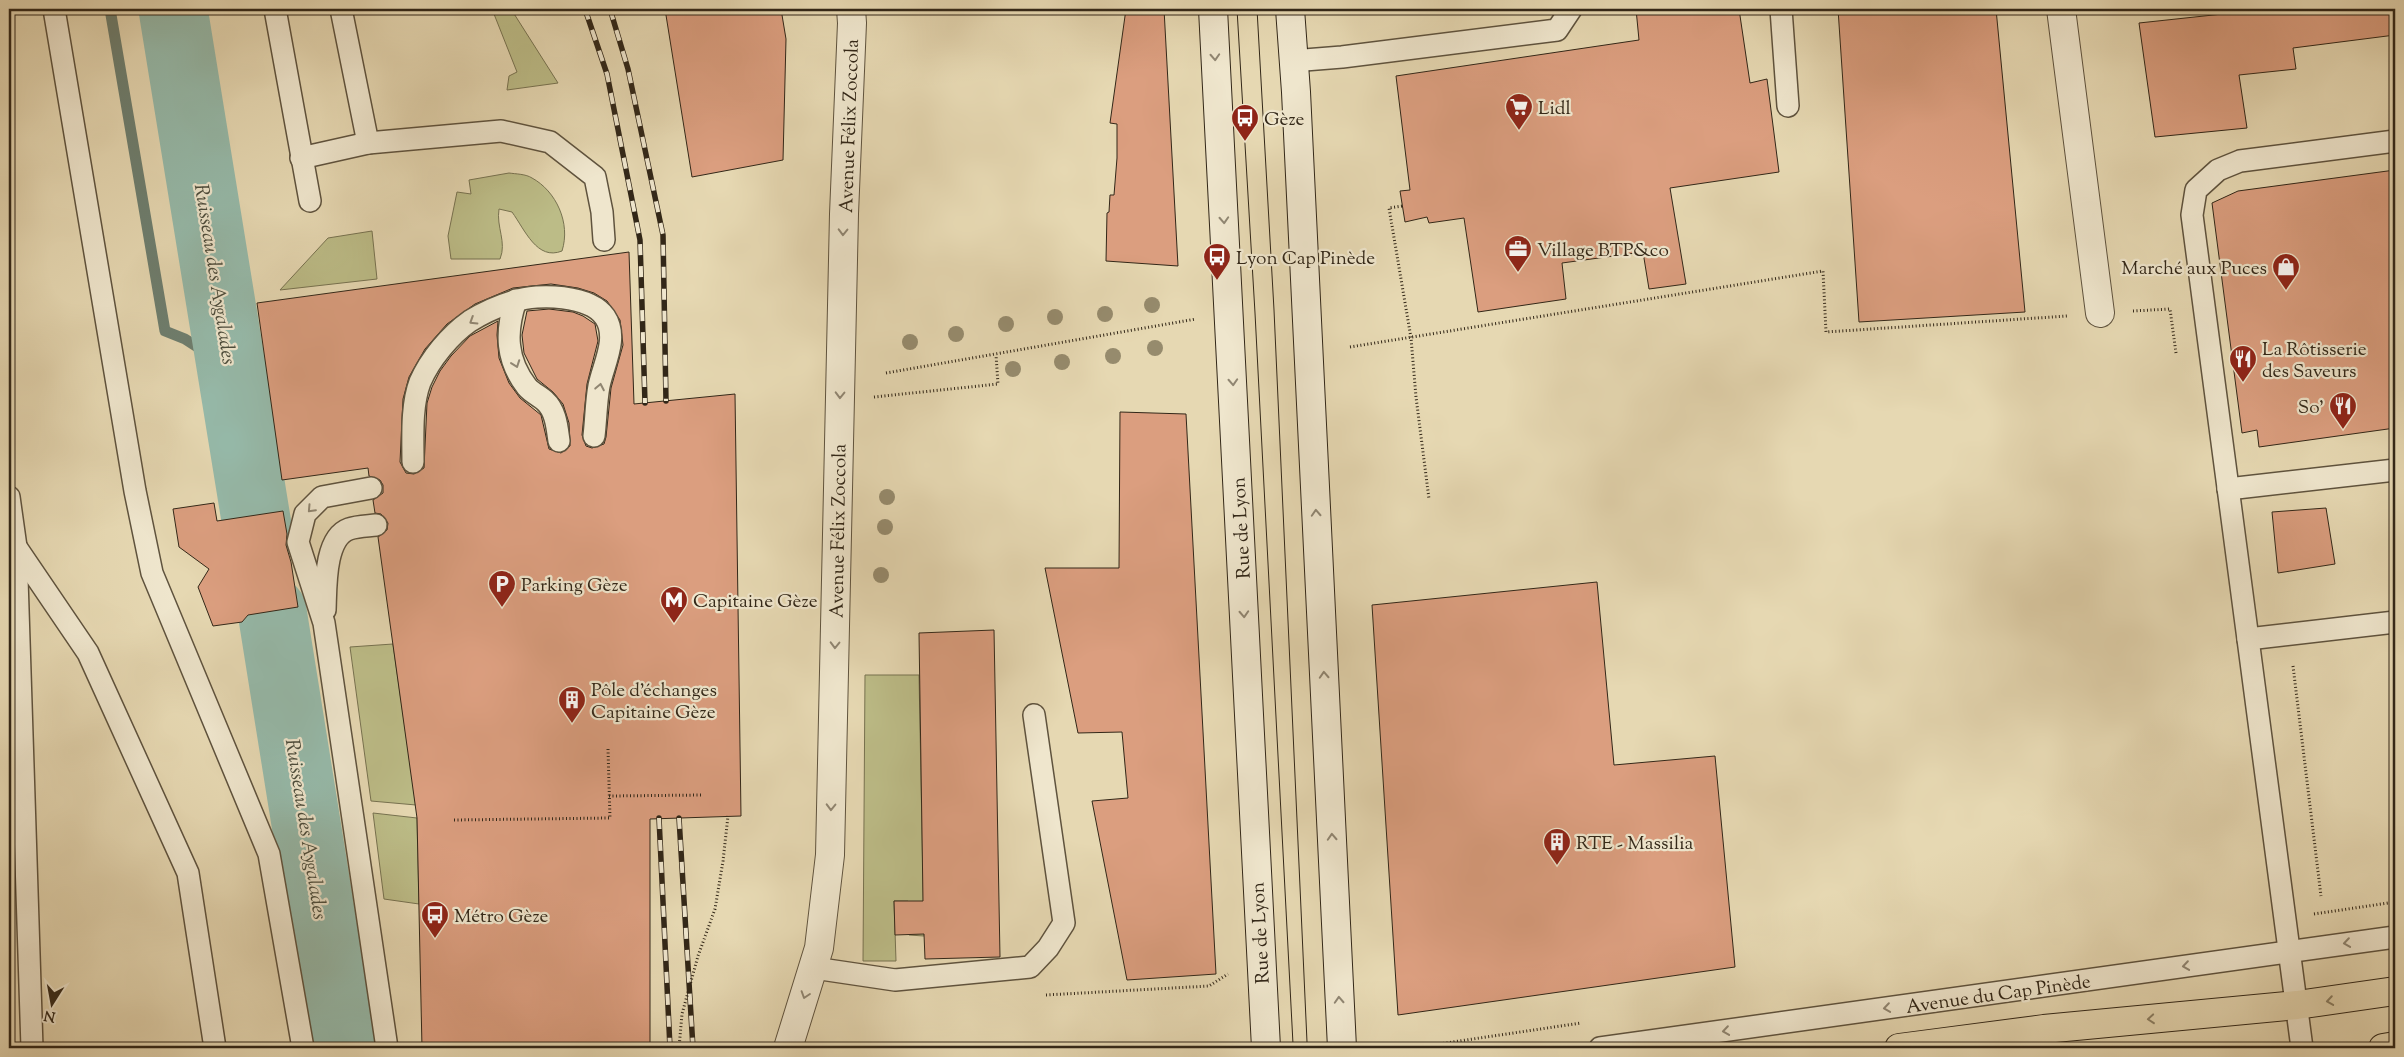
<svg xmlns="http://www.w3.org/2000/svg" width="2404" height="1057" viewBox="0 0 2404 1057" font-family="'Sorts Mill Goudy',serif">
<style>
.green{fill:#bcbc87;stroke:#777250}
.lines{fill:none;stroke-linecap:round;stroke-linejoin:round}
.stream{stroke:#6e7f70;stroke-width:11}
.river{stroke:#96baaa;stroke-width:69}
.building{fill:#db9e7f;stroke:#322718;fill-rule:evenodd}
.lane-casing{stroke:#5f533e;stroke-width:24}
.street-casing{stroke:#5f533e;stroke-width:30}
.secondary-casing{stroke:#322718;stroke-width:30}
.primary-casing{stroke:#322718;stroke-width:30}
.path{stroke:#322718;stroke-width:3;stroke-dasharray:1 2.5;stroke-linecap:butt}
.lane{stroke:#efe6cd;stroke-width:21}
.street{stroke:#efe6cd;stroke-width:28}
.secondary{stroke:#efe6cd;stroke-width:28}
.primary{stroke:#e6d8b2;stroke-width:28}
.tram{stroke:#322718;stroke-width:1}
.rail-casing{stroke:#322718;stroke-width:5.5}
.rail{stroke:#efe6cd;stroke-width:4;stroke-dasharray:11;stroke-linecap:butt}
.path-bridge{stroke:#322718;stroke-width:3;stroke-dasharray:1 2.5;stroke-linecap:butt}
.tree{fill:#968b6d}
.oneway{stroke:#908672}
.oneway2{stroke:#8c8065}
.labels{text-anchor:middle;stroke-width:4.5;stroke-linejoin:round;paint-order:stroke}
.poi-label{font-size:19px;fill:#322718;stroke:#efe6cd;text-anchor:start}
.street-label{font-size:19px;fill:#322718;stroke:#efe6cd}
.water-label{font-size:20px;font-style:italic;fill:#4b4c3c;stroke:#efe6cd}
</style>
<rect width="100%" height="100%" fill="#e6d8b2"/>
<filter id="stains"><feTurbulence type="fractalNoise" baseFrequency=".004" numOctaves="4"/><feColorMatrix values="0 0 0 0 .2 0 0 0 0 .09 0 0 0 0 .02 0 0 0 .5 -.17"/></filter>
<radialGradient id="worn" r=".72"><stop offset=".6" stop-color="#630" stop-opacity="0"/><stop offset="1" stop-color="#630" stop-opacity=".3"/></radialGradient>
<g class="green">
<path d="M492 9H511L558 83 507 90 509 76 517 72Z"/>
<path d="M509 173C516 174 526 174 532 178 556 191 571 223 562 251 537 261 525 230 512 212L499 209C496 227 507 242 500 259H451L448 236 457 192 471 194 469 180Z"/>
<path d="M372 231 377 279 280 290 328 238Z"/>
<path d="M393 644 416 805 371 801 350 647Z"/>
<path d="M865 675H919L924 936 909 935 908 901H894L896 961H863Z"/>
<path d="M373 813 417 818 419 904 384 899Z"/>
</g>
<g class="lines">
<path class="stream" d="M110 9 165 331 185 339 202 350 238 409"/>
<g class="river">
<path d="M173 9 259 538"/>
<path d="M272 611 342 1048"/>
</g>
</g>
<g class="building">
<path d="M665 9H781L786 39 783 160 692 177Z"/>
<path d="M1126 9H1164L1178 266 1106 261 1107 213 1109 212 1110 195H1114L1117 158V124L1110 123Z"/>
<path d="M1636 9H1739L1750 83 1767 79 1779 172 1670 188 1686 284 1649 289 1643 252 1562 263 1566 299 1478 312 1464 218 1429 223 1427 217 1405 222 1400 191 1410 190 1396 76 1639 40Z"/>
<path d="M1838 9H1996L2025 312 1859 322Z"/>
<path d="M2269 9H2395V35L2293 48 2296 69 2239 75 2247 128 2155 137 2139 23Z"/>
<path d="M2395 170V428L2259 447 2257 430 2242 433 2212 203 2238 191Z"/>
<path d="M629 252 634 404 735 394 741 816 650 819V1048H422L417 818 378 537 387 530 388 523 381 514 375 513 373 500 383 493V485L380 480 369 476 368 468 282 480 257 303ZM551 284 578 288 594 293 607 301 620 320 623 345 611 388 606 437 604 444 592 448 586 446 582 435 587 384 598 341 595 324 583 316 573 312 549 309 527 311 522 335 524 353 537 379 553 392 563 404 569 423 570 446 561 453 549 449 541 415 520 398 509 383 499 358 497 335 498 321 470 336 451 356 440 371 432 387 427 403 424 468 414 474 406 473 400 462 403 399 409 377 425 349 447 324 475 304 513 288Z"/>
<path d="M1120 412 1186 414 1216 974 1127 980 1092 801 1128 798 1122 732 1078 733 1045 568H1119Z"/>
<path d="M214 503 217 521 283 511 287 534 286 545 291 562 298 607 248 615 242 622 213 626 198 587 209 569 179 547 173 509Z"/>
<path d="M2326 508 2335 564 2278 573 2272 512Z"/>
<path d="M1597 582 1614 765 1715 756 1735 967 1398 1015 1372 605Z"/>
<path d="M994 630 1000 957 925 959 924 934 895 935 894 901H923L919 633Z"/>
</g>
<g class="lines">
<defs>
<g id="lane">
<path d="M54 9 135 491 152 573 269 854 303 1048"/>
<path d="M275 9 310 201"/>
<path d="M341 9 368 143"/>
<path d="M1781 9 1788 106"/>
<path d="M1292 61 1342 57 1557 30 1571 9"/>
<path d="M301 158 368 143 501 131 550 142 595 177 602 212 604 240"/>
<path d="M516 300C505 332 506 360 527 387 532 393 540 396 545 401 556 411 557 427 559 441"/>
<path d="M413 462C413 437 411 406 420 382 430 359 450 335 470 321 483 313 501 305 515 301 538 293 590 295 605 317 619 338 603 365 599 386 596 402 596 420 594 436"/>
<path d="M371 488 322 497 305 514 298 542 324 623 387 1048"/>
<path d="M2228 489 2395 470"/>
<path d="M9 497 16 547 32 1048"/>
<path d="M16 547 88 653 188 873 215 1048"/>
<path d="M325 610C326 588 324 538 349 529 357 526 368 526 376 525"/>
<path d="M2248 639 2395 622"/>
<path d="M814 968 895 980 1030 967 1048 948 1064 923 1034 715"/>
<path d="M1600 1048 2395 937"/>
<path d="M2302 1048 2192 215 2196 190 2218 170 2240 161 2395 141"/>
</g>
<g id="street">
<path d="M2061 9 2100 313"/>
<path d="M788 1048 819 948 830 855 844 214 852 23 851 9"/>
</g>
<g id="secondary">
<path d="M1213 9 1266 1048"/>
<path d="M1290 9 1296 92 1342 1048"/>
</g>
<g id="primary">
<path d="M1899 1048 2044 1029 2297 1005 2395 991"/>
<path d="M2383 1048 2395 1046"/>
</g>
</defs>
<use href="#lane" class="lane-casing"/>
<use href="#street" class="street-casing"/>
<use href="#secondary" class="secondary-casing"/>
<use href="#primary" class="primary-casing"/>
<g class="path">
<path d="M1402 206 1389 208 1411 338 1416 397 1429 499"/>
<path d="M2133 311 2170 309 2176 353"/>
<path d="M1350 347 1823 271 1826 332 2067 316"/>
<path d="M886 373 1196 319"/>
<path d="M874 397 998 384 996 355"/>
<path d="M2293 666 2321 896"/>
<path d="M609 796 703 795"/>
<path d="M454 820 610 818 608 749"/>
<path d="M2314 914 2395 902"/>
<path d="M1046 995 1209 986 1228 974"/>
<path d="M1412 1048 1581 1023"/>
</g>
<use href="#lane" class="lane"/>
<use href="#street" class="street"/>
<use href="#secondary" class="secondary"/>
<use href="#primary" class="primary"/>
<g class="tram">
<path d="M1237 9 1255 313 1293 1044"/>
<path d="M1257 9 1274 310 1307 1042"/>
</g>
<defs>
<g id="rail">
<path d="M585 9 607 74 640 240 645 403"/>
<path d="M610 9 628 69 663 235 666 401"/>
<path d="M659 818 670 1048"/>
<path d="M679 818 693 1048"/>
</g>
</defs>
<use href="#rail" class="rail-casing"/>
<use href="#rail" class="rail"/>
<path class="path-bridge" d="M679 1048 682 1014 698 956 715 909 723 861 728 816"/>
</g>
<g class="tree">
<circle cx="1152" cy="305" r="8"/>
<circle cx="1105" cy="314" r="8"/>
<circle cx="1055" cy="317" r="8"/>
<circle cx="1006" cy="324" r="8"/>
<circle cx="956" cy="334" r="8"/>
<circle cx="910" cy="342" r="8"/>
<circle cx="1155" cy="348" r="8"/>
<circle cx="1113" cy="356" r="8"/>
<circle cx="1062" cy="362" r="8"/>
<circle cx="1013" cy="369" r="8"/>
<circle cx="887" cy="497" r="8"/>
<circle cx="885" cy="527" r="8"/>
<circle cx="881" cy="575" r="8"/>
</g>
<defs><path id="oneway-chevron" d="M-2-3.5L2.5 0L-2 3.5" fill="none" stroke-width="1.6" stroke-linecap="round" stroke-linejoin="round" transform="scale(1.25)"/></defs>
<g class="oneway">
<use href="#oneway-chevron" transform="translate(1215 57) rotate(87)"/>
<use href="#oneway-chevron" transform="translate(1224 220) rotate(87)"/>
<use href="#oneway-chevron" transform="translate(843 232) rotate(91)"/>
<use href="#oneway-chevron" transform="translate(473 321) rotate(148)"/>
<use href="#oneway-chevron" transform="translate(516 364) rotate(70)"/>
<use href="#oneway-chevron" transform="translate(1233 382) rotate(87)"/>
<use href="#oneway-chevron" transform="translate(600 387) rotate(-79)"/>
<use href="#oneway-chevron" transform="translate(840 395) rotate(91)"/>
<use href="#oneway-chevron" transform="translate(311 509) rotate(133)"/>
<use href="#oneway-chevron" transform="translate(1316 513) rotate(-93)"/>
<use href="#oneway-chevron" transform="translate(1244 614) rotate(87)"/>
<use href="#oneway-chevron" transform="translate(835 645) rotate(91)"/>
<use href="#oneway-chevron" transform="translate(1324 675) rotate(-93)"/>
<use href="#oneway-chevron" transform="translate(831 807) rotate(91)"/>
<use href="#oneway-chevron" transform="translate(1332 837) rotate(-93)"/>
<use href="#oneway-chevron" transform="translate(2347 943) rotate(172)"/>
<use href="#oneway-chevron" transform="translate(2186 966) rotate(172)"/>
<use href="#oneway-chevron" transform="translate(805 995) rotate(108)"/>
<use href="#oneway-chevron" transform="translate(1339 1000) rotate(-93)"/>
<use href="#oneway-chevron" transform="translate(1887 1008) rotate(172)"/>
<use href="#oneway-chevron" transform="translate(1726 1031) rotate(172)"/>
</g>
<g class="oneway2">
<use href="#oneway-chevron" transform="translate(2330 1001) rotate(171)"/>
<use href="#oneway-chevron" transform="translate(2151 1019) rotate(175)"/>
</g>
<defs>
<symbol id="supermarket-pin" viewBox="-11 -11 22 30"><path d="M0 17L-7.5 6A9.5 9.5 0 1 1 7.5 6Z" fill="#8f2418" stroke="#efe6cd"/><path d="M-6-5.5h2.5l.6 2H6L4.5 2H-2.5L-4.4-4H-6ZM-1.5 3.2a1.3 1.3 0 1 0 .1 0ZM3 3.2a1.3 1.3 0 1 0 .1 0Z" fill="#fff"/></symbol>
<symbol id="bus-pin" viewBox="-11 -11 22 30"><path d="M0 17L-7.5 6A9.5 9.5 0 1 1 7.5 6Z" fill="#8f2418" stroke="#efe6cd"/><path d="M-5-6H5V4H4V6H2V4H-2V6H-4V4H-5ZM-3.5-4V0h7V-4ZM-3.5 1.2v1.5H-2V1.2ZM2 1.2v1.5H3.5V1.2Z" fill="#fff"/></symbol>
<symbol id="office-pin" viewBox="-11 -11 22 30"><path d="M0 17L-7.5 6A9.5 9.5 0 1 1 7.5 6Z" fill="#8f2418" stroke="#efe6cd"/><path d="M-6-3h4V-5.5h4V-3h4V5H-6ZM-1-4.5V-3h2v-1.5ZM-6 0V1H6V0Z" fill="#fff"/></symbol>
<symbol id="shop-pin" viewBox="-11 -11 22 30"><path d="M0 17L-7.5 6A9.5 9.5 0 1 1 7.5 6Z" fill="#8f2418" stroke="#efe6cd"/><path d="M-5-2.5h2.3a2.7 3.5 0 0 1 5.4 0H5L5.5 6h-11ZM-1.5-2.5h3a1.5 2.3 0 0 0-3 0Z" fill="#fff"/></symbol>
<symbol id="restaurant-pin" viewBox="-11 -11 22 30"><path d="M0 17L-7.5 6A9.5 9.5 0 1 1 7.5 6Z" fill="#8f2418" stroke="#efe6cd"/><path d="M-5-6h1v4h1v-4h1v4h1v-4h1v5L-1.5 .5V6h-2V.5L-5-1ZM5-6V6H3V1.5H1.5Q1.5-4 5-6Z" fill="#fff"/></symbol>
<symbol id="parking-pin" viewBox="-11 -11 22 30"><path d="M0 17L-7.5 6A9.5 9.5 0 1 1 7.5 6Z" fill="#8f2418" stroke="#efe6cd"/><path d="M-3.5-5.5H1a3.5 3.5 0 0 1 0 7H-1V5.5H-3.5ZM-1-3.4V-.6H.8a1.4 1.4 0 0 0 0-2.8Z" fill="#fff"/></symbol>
<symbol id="metro-pin" viewBox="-11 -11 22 30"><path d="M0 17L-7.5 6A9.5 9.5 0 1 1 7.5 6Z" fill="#8f2418" stroke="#efe6cd"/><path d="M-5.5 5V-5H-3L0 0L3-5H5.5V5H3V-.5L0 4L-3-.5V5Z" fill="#fff"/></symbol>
<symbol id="building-pin" viewBox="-11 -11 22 30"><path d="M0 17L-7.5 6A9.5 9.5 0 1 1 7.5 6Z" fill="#8f2418" stroke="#efe6cd"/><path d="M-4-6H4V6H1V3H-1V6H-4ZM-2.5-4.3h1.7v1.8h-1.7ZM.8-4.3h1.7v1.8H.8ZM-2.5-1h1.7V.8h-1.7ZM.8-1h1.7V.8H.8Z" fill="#fff"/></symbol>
</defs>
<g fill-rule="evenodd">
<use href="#supermarket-pin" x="1503" y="91" width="32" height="43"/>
<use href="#bus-pin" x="1229" y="102" width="32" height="43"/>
<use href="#office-pin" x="1502" y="233" width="32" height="43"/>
<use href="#bus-pin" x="1201" y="241" width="32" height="43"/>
<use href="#shop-pin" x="2270" y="251" width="32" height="43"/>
<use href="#restaurant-pin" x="2227" y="343" width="32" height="43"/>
<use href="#restaurant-pin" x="2327" y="390" width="32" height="43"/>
<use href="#parking-pin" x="486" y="568" width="32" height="43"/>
<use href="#metro-pin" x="658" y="584" width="32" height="43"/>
<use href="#building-pin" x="556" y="684" width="32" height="43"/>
<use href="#building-pin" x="1541" y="826" width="32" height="43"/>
<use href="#bus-pin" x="419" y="899" width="32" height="43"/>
</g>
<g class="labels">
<g class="poi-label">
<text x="1538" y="114">Lidl</text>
<text x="1264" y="125">Gèze</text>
<text x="1537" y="256">Village BTP&amp;co</text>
<text x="1236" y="264">Lyon Cap Pinède</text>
<text x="2267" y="274" text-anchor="end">Marché aux Puces</text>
<text x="2262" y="355">La Rôtisserie<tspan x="2262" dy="22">des Saveurs</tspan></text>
<text x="2324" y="413" text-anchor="end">So’</text>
<text x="521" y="591">Parking Gèze</text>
<text x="693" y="607">Capitaine Gèze</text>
<text x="591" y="696">Pôle d’échanges<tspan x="591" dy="22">Capitaine Gèze</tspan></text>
<text x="1576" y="849">RTE - Massilia</text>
<text x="454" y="922">Métro Gèze</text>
</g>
<g class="street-label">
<text transform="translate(848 126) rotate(-88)" y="7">Avenue Félix Zoccola</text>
<text transform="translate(1240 528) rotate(-93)" y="7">Rue de Lyon</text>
<text transform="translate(837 531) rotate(-89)" y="7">Avenue Félix Zoccola</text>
<text transform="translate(1259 933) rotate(-93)" y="7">Rue de Lyon</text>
<text transform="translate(1998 993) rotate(-8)" y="7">Avenue du Cap Pinède</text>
</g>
<g class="water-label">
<text transform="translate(216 274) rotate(81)" y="7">Ruisseau des Aygalades</text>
<text transform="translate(307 829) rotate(81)" y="7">Ruisseau des Aygalades</text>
</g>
</g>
<rect width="2404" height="1057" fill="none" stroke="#e6d8b2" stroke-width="30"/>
<rect x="10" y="10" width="2384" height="1037" fill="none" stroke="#322718" stroke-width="2.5"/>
<rect x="15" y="15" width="2374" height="1027" fill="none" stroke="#322718"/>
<g transform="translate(52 1004) rotate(191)" stroke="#efe6cd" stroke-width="4" paint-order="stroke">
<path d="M0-4L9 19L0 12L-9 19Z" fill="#322718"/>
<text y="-8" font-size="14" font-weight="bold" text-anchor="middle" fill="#322718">N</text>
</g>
<rect width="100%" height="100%" filter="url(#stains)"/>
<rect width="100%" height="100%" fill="url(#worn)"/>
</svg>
